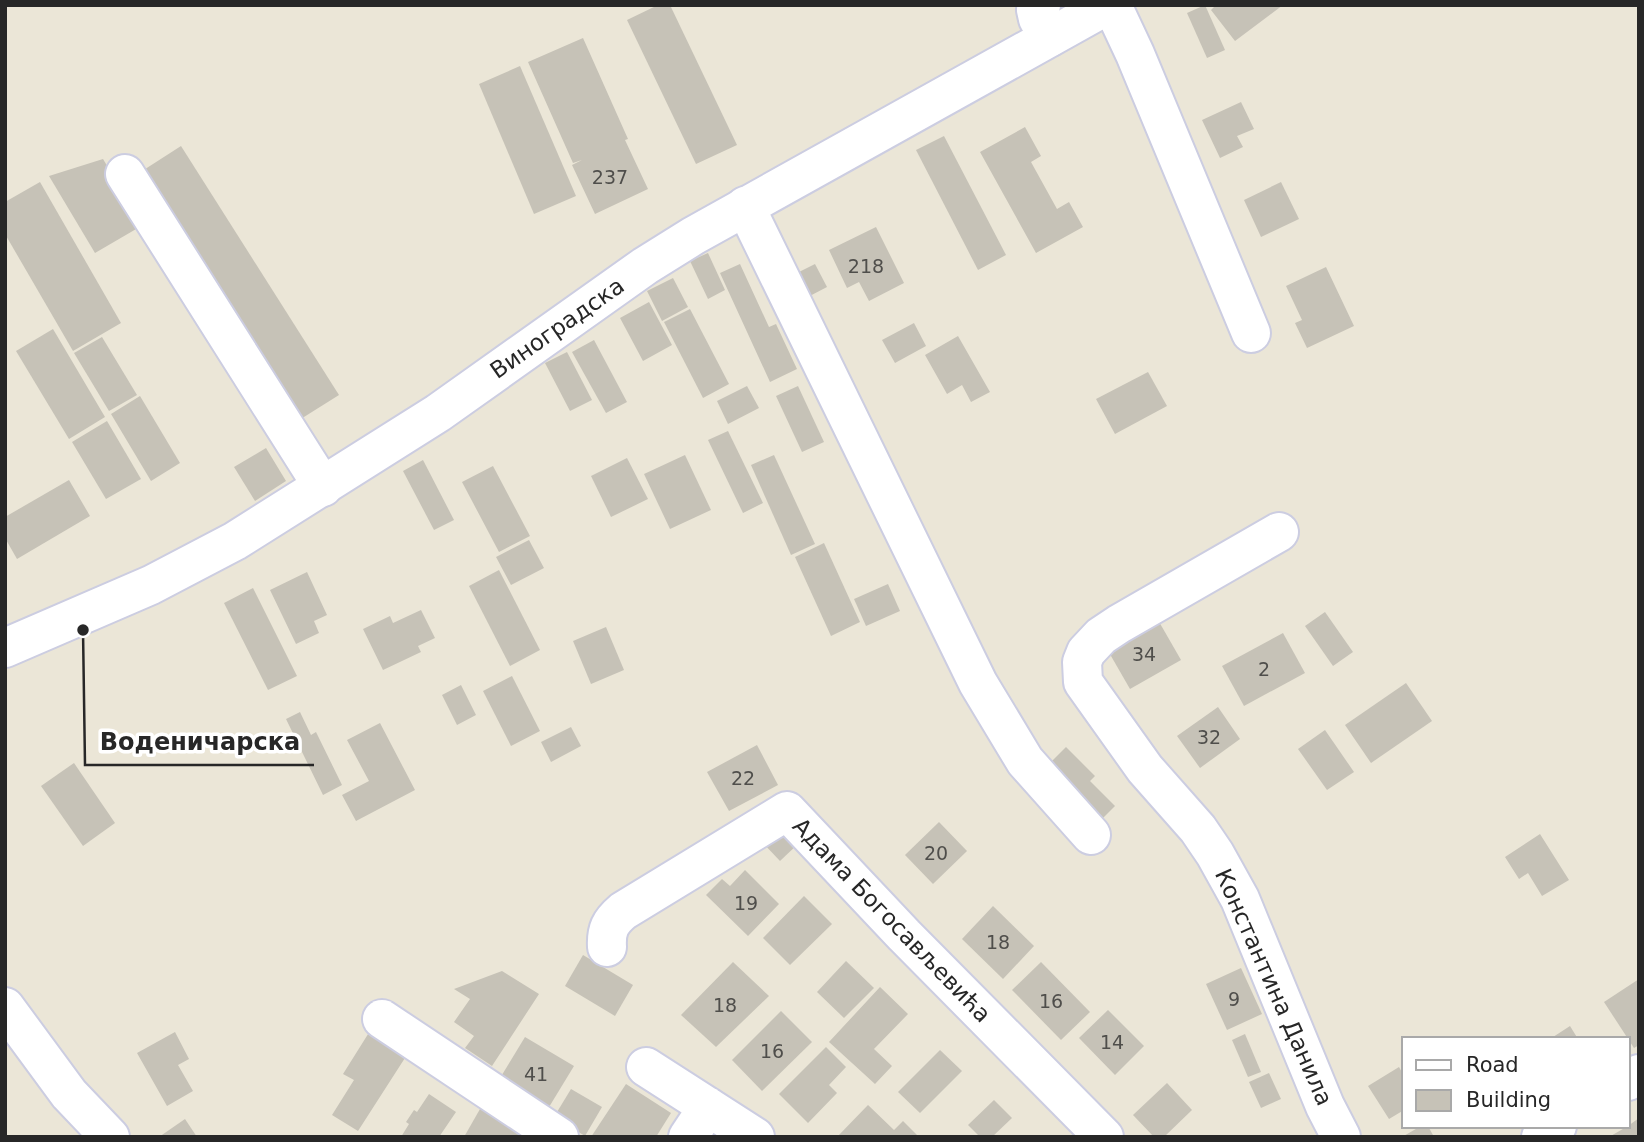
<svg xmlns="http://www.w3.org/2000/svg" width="1644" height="1142" viewBox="0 0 1644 1142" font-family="'DejaVu Sans',sans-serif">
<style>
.building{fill:#c6c2b7}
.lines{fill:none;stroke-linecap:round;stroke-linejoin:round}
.minor-casing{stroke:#cccde1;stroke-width:42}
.minor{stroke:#fff;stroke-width:38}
.labels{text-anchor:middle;stroke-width:7;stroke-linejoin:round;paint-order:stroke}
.number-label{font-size:19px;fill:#4f4e4b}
.street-label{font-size:23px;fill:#272727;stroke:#fff}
.leader{fill:none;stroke:#272727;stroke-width:2.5}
.callout-dot{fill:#272727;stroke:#fff;stroke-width:2.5}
.callout-label{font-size:24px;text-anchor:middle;font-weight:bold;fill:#272727;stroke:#fff;stroke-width:7;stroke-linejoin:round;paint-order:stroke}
</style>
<rect width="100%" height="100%" fill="#ebe6d7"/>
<g class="building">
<path d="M658 5H670L737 145 696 164 627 20Z"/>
<path d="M1205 5 1225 50 1207 58 1187 13Z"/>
<path d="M1213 5H1283L1235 41 1211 10 1214 7Z"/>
<path d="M583 38 628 139 625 140 648 189 595 214 572 165 582 160 573 163 528 62Z"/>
<path d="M520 66 576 196 534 214 479 84Z"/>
<path d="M1241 102 1254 129 1237 136 1243 147 1220 158 1202 120Z"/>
<path d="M1025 127 1041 156 1031 162 1057 209 1069 202 1083 227 1036 253 980 152Z"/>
<path d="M944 136 1006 255 978 270 916 150Z"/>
<path d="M181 146 339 395 296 422 139 173Z"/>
<path d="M103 159 143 225 95 253 49 176Z"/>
<path d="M40 182 121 323 73 351 5 234V202Z"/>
<path d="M1281 182 1299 219 1261 237 1244 200Z"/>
<path d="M876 227 904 283 869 301 859 282 847 288 829 250Z"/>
<path d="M708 253 725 290 708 299 690 261Z"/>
<path d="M740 264 769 327 776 324 797 369 770 382 720 273Z"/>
<path d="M815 264 827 287 804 299 791 276Z"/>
<path d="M1326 267 1354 326 1307 348 1295 323 1302 320 1286 286Z"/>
<path d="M673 278 688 307 662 321 647 291Z"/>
<path d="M649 302 672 345 643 361 620 318Z"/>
<path d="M690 309 729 384 703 398 664 322Z"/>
<path d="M914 323 926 346 895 363 882 340Z"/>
<path d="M53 329 105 417 69 439 16 351Z"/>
<path d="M958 336 990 392 971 402 962 385 947 394 925 355Z"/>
<path d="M102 337 137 395 109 411 74 353Z"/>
<path d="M594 340 627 402 606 413 572 352Z"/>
<path d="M567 352 592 400 570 411 545 363Z"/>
<path d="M1148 372 1167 406 1115 434 1096 399Z"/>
<path d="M747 386 759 408 728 424 717 401Z"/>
<path d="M798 386 824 442 802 452 776 396Z"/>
<path d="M140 396 180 463 151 481 111 414Z"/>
<path d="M107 421 141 479 106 499 72 442Z"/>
<path d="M728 431 763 503 743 513 708 440Z"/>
<path d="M266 448 286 481 255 501 234 467Z"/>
<path d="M685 455 711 510 670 529 644 474Z"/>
<path d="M774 455 815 544 791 555 751 465Z"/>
<path d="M627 458 648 499 611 517 591 476Z"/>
<path d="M423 460 454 520 434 530 403 471Z"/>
<path d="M493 466 530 536 499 552 462 482Z"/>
<path d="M69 480 90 516 17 559 5 538V517Z"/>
<path d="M529 540 544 568 511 585 496 557Z"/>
<path d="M824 543 860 622 831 636 795 557Z"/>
<path d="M499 570 540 650 510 666 469 586Z"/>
<path d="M307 572 327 615 314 621 319 633 296 644 270 590Z"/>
<path d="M888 584 900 611 866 626 854 599Z"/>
<path d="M253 588 297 676 268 690 224 603Z"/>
<path d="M421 610 435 638 418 646 421 652 383 670 363 629 390 616 393 623Z"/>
<path d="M1325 612 1353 652 1333 666 1305 626Z"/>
<path d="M1158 620 1181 660 1130 689 1107 649Z"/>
<path d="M606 627 624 670 591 684 573 641Z"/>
<path d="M1283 633 1305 673 1244 706 1222 666Z"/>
<path d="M512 676 540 731 511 746 483 691Z"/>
<path d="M1406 683 1432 721 1371 763 1345 725Z"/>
<path d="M461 685 476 715 457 725 442 695Z"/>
<path d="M1218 707 1240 739 1200 768 1177 736Z"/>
<path d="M300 712 311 735 316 732 342 785 323 795 286 719Z"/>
<path d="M380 723 415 790 356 821 342 795 369 781 347 740Z"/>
<path d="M571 727 581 746 551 762 541 742Z"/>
<path d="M1325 730 1354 772 1327 790 1298 749Z"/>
<path d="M757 745 778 785 729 811 707 772Z"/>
<path d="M1066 747 1095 776 1090 781 1115 806 1096 825 1042 771Z"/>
<path d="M74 763 115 823 83 846 41 786Z"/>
<path d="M939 822 967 851 933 884 905 855Z"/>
<path d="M779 823 799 843 780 861 761 841Z"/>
<path d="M1540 834 1569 880 1542 896 1528 873 1519 879 1505 857Z"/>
<path d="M745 870 779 904 748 936 706 895 722 879 730 886Z"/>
<path d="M804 896 832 924 790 965 763 938Z"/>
<path d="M993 906 1034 946 1003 979 962 939Z"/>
<path d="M583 955 633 985 615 1016 565 986Z"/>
<path d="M846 961 874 988 844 1018 817 992Z"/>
<path d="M733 962 769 996 716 1047 681 1015Z"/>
<path d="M1041 962 1090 1012 1061 1040 1012 990Z"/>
<path d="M1241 968 1262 1014 1227 1030 1206 984Z"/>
<path d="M502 971 539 994 492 1066 465 1048 474 1036 454 1022 470 999 454 989Z"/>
<path d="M1639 979V1045L1634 1048 1604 1002Z"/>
<path d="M880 987 908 1014 874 1049 892 1066 875 1084 829 1042Z"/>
<path d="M1108 1010 1144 1046 1115 1075 1079 1038Z"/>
<path d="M781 1011 812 1042 762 1091 732 1060Z"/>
<path d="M375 1023 412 1047 358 1131 332 1115 354 1080 343 1074Z"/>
<path d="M1570 1026 1578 1039H1550Z"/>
<path d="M175 1032 189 1059 178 1065 193 1091 167 1106 137 1053Z"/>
<path d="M1245 1034 1261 1072 1248 1077 1232 1040Z"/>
<path d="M525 1037 574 1066 546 1112 497 1083Z"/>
<path d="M826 1047 846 1067 829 1085 837 1093 808 1123 779 1094Z"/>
<path d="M940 1050 962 1071 920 1113 898 1092Z"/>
<path d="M1399 1067 1404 1076V1110L1389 1119 1368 1086Z"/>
<path d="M1269 1073 1281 1099 1261 1108 1249 1082Z"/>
<path d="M1167 1083 1192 1110 1164 1137H1154L1133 1115Z"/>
<path d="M626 1084 671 1113 656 1137H591Z"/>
<path d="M571 1089 602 1107 585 1136 554 1117Z"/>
<path d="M429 1094 456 1112 439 1137H401L409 1124 406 1122 414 1110 417 1112Z"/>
<path d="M994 1100 1012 1118 992 1137H980L968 1125Z"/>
<path d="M484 1102 524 1137H464Z"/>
<path d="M868 1105 894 1130 903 1121 919 1137H837Z"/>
<path d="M1639 1118V1137H1609L1628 1126Z"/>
<path d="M185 1119 197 1137H159Z"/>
<path d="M1421 1126H1428L1434 1137H1402Z"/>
</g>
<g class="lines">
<defs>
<g id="minor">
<path d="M1041 5 1036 10 1038 19 1050 37"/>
<path d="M1112 5 1135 54 1251 333"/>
<path d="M125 174 323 487"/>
<path d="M745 206 978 683 1025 761 1091 835"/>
<path d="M1279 532 1119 624 1101 636 1086 652 1082 662 1083 682 1145 769 1198 829 1215 854 1240 899 1325 1106 1341 1137"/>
<path d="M5 648 151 585 235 541 438 413 645 266 693 236 1108 5"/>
<path d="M607 947C606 930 610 922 623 911L787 811 904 935 1104 1137"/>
<path d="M5 1007 69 1094 110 1137"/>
<path d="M382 1019 559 1137"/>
<path d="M646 1067 755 1137"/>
<path d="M1628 1081 1639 1074"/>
<path d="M688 1137 708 1107"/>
<path d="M1541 1137 1557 1126"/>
</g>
</defs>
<use href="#minor" class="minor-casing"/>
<use href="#minor" class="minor"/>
</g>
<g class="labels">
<g class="number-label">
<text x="610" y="184">237</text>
<text x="866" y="273">218</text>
<text x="1144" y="661">34</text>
<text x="1264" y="676">2</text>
<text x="1209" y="744">32</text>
<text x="743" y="785">22</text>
<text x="936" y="860">20</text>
<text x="746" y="910">19</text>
<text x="998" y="949">18</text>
<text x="1234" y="1006">9</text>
<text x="1051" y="1008">16</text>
<text x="725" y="1012">18</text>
<text x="1112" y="1049">14</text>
<text x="772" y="1058">16</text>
<text x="536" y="1081">41</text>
</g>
<g class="street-label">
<text transform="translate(557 328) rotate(-35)" y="8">Виноградска</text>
<text transform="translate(892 920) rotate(46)" y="8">Адама Богосављевића</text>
<text transform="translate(1274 987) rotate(66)" y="8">Константина Данила</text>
</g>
</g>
<path class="leader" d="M83 630L85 765H314"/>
<circle class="callout-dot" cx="83" cy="630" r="7"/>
<g class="callout-label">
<text x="200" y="750">Воденичарска</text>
</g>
<rect width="1644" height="1142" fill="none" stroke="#272727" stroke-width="14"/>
<rect x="1402" y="1037" width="228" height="91" fill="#ffffff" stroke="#a9a9a9" stroke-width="2"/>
<rect x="1416" y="1060" width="35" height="10" fill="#ffffff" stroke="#a9a9a9" stroke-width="2"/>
<text x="1466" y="1072" font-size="21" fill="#272727">Road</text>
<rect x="1416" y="1090" width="35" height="21" fill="#c6c2b7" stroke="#a9a9a9" stroke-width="2"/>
<text x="1466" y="1107" font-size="21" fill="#272727">Building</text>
</svg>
